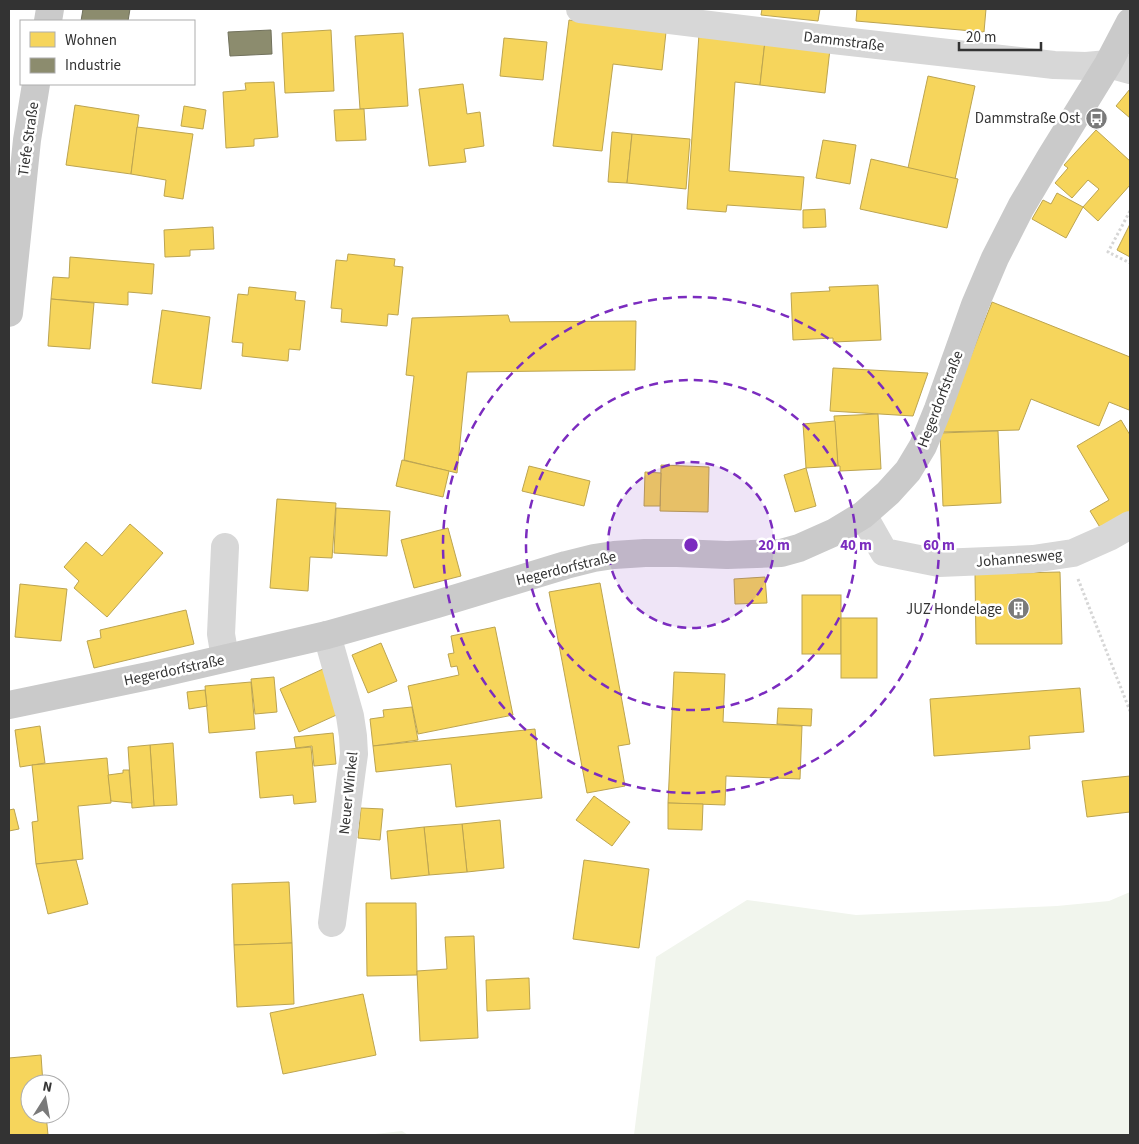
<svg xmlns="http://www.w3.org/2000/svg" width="1139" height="1144" viewBox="0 0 1139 1144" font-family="'Source Sans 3',sans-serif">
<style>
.green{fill:#f1f5ed}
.homes{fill:#f6d55c;stroke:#bca450}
.industry{fill:#8c8c6e;stroke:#71715c}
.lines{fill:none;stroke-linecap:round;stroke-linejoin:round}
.path{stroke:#d6d6d6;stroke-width:3;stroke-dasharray:2.5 2.5;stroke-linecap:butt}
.minor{stroke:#d7d7d7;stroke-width:28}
.major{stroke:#cacaca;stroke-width:28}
.ring{fill:none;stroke:#7b2cbf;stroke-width:2.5;stroke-dasharray:9 6}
.labels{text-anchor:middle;stroke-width:5;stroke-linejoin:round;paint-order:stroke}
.street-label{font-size:15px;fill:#333;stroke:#fff}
.poi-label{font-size:15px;fill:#333;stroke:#fff;text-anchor:end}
.centre{fill:#7b2cbf;stroke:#fff;stroke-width:2.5}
.ring-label{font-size:15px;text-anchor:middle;font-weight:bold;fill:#7b2cbf;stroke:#fff;stroke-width:5;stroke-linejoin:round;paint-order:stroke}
</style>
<rect width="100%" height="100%" fill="#fff"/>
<g class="green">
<path d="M1130 892V1135H634L656 957 747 900 856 915 1057 906 1109 901Z"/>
<path d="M402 1131 408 1135H366Z"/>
</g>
<g class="homes">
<path d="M762 9H820L818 21 761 15Z"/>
<path d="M857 9H986L984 32 856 21Z"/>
<path d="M569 20 666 32 662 70 613 64 602 151 553 146Z"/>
<path d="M331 30 334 91 285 93 282 33Z"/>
<path d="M403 33 408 106 360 109 355 36Z"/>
<path d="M699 34 765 41 760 85 735 82 729 171 804 177 801 210 727 205 726 212 687 209Z"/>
<path d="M504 38 547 42 543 80 500 76Z"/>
<path d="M765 41 830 49 825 93 760 85Z"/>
<path d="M928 76 975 86 955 179 908 168Z"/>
<path d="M274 82 278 137 254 139V146L226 148 223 92 246 90 245 83Z"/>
<path d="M463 84 467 114 480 112 484 146 464 149 466 162 429 166 419 89Z"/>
<path d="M1130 89V118L1116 106Z"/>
<path d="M75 105 139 115 131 174 66 165Z"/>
<path d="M184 106 206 110 203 129 181 126Z"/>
<path d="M364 109 366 140 336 141 334 110Z"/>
<path d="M137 127 193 134 183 199 164 196 166 180 131 174Z"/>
<path d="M1096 130 1130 161V185L1098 221 1083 207 1099 189 1088 180 1072 198 1055 183 1068 168 1064 165Z"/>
<path d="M612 132 632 134 627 183 608 182Z"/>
<path d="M632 134 690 139 686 189 627 183Z"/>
<path d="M823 140 856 145 850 184 816 178Z"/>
<path d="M871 159 958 179 947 228 860 209Z"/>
<path d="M1057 193 1083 207 1066 238 1032 219 1043 200 1051 204Z"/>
<path d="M825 209 826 227 803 228V210Z"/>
<path d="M1130 224V257L1117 250Z"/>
<path d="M213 227 214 249 190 250V256L165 257 164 230Z"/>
<path d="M348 254 395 259 394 266 403 267 398 315 388 314 387 326 341 322 342 309 331 308 336 260 347 261Z"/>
<path d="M70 257 154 264 152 294 128 292V305L51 299 53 277 69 278Z"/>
<path d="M878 285 881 340 833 342V338L793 340 791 293 830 291 829 287Z"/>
<path d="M249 287 296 292 295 300 305 301 300 350 289 349 288 361 242 356 243 343 232 342 238 294 248 295Z"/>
<path d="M51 299 94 303 90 349 48 346Z"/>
<path d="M992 302 1130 357V406L1129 410 1109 402 1099 426 1031 399 1019 430 941 432Z"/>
<path d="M162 310 210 317 201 389 152 383Z"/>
<path d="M508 315 510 322 636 321 635 370 467 372 457 473 404 460 414 376 406 375 412 318Z"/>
<path d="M833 368 928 373 913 416 830 411Z"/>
<path d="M878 414 881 469 840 471V466H838L834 416Z"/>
<path d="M1121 420 1130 435V512L1101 529 1090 511 1109 500 1077 446Z"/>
<path d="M835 421 838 466 806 468 803 424Z"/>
<path d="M998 431 1001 503 943 506 940 433Z"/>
<path d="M402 460 449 471 443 497 396 486Z"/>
<path d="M661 465 709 467 708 512 660 511Z"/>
<path d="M529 466 590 481 584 506 522 491Z"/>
<path d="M806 468 816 506 795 512 784 475Z"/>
<path d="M645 472 661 473 660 506H644Z"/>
<path d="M277 499 336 503 332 558 310 557 308 591 270 588Z"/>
<path d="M336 508 390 511 387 556 334 553Z"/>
<path d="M130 524 163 553 107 617 74 588 79 581 64 567 86 542 102 556Z"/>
<path d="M448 528 461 576 414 588 401 540Z"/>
<path d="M1060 572 1062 644H976L975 574Z"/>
<path d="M765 577 767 603 735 604 734 579Z"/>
<path d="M600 583 630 744 618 746 625 786 587 793 549 592Z"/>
<path d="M20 584 67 589 61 641 15 637Z"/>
<rect x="802" y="595" width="39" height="59"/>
<path d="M186 610 194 644 94 668 87 641 101 638 100 630Z"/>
<rect x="841" y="618" width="36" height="60"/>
<path d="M495 627 513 715 418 734 408 686 459 675 457 666 451 667 448 654 454 653 451 636Z"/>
<path d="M381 643 397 681 368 693 352 655Z"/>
<path d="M323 669 343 712 299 732 280 689Z"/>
<path d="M674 672 725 674 723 722 802 726 800 779 726 776 725 805 668 803Z"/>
<path d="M274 677 277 712 255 714 251 679Z"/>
<path d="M251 682 255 729 209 733 205 686Z"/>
<path d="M1080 688 1084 732 1029 736 1030 749 934 756 930 699Z"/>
<path d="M205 690 207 706 189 709 187 692Z"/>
<path d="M412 707 418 740 373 746 370 719 384 717 383 710Z"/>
<path d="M778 708 812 709 811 726 777 724Z"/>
<path d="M40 726 45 763 20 767 15 730Z"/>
<path d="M535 729 542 798 456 807 451 764 376 772 373 746Z"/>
<path d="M333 733 336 764 314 766 312 746 296 748 294 737Z"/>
<path d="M173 743 177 805 154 806 150 745Z"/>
<path d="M150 745 154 806 132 808 128 747Z"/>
<path d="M311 747 316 802 294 804 293 795 260 798 256 752Z"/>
<path d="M107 758 111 803 78 806 83 859 36 864 32 822 38 821 32 765Z"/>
<path d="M123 770H129L132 803 111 801 108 775 123 773Z"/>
<path d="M1130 776V812L1087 817 1082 781Z"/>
<path d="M594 796 630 822 612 846 576 820Z"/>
<path d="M668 803 703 804 702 830 668 829Z"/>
<path d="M361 808 383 809 380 840 358 838Z"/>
<path d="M14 809 19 829 9 831V810Z"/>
<path d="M500 820 504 868 467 872 462 824Z"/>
<path d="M462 824 467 872 429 875 424 827Z"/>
<path d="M424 827 429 875 391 879 387 831Z"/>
<path d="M76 860 88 904 48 914 36 864Z"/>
<path d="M584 860 649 869 639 948 573 939Z"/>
<path d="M289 882 292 943 234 945 232 884Z"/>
<path d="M366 903H416L417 975 367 976Z"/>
<path d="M474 936 478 1038 420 1041 417 971 447 969 445 937Z"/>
<path d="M292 943 294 1004 237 1007 234 945Z"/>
<path d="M529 978 530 1009 487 1011 486 980Z"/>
<path d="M363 994 376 1055 283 1074 270 1013Z"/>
<path d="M41 1055 43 1084H30V1114H46L48 1135H9V1058Z"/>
</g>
<g class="industry">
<path d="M83 9H130L128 21H81Z"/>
<path d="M271 30 272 54 230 56 228 32Z"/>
</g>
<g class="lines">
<g class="path">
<path d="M1130 211 1108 252 1130 263"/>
<path d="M1078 579 1130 711"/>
</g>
<g class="minor">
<path d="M580 9 833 40 1054 65 1086 66 1108 64 1130 70"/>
<path d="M863 515 884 552 939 563 1033 559 1073 553 1109 537 1130 525"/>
<path d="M225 547 221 634 225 658"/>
<path d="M327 635 350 716 353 736 354 754 351 776 332 923"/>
</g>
<g class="major">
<path d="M48 21 50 9"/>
<path d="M9 313 27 140 36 84"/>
<path d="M9 705 158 674 327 635 437 604 566 565 594 558 614 555 645 553H677L727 555 781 553 799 548 835 532 863 515 888 493 908 471 923 446 938 409 975 305 995 258 1021 207 1050 158 1108 64 1130 22"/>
</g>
</g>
<circle cx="691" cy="545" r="83" fill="#7b2cbf" fill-opacity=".12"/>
<g class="ring">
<circle cx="691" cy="545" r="83"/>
<circle cx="691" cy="545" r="165"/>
<circle cx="691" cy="545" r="248"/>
</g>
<defs>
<symbol id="bus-disc" viewBox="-11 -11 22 22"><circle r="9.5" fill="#7a7a7a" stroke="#fff"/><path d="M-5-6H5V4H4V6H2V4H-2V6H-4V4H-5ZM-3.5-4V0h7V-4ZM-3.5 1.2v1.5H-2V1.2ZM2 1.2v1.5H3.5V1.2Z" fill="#fff"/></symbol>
<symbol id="building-disc" viewBox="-11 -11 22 22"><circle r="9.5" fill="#7a7a7a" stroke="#fff"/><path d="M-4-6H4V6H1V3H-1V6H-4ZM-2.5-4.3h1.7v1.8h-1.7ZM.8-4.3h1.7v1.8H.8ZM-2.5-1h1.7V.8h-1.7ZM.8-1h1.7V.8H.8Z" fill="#fff"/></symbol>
</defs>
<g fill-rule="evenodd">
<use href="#bus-disc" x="1084" y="106" width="25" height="25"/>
<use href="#building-disc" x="1006" y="596" width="25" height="25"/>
</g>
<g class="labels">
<g class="street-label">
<text transform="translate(844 41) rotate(7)" y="5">Dammstraße</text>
<text transform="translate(28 139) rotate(-82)" y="5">Tiefe Straße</text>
<text transform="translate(940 399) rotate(-69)" y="5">Hegerdorfstraße</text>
<text transform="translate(1019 558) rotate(-5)" y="5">Johannesweg</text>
<text transform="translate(566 568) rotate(-14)" y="5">Hegerdorfstraße</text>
<text transform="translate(174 670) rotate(-12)" y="5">Hegerdorfstraße</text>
<text transform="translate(348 793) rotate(-84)" y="5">Neuer Winkel</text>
</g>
<g class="poi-label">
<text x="1080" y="123">Dammstraße Ost</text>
<text x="1002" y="614">JUZ Hondelage</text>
</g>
</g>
<circle cx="691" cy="545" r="8" class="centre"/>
<g class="ring-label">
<text x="774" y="550">20 m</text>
<text x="856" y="550">40 m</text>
<text x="939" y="550">60 m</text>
</g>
<rect width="1139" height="1144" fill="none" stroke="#333333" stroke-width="20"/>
<rect x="20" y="20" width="175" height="65" fill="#ffffff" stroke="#adadad"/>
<rect x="30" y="32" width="25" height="15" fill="#f6d55c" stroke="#adadad"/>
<text x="65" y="45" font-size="15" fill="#333333">Wohnen</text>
<rect x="30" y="58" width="25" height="15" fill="#8c8c6e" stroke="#adadad"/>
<text x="65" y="70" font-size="15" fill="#333333">Industrie</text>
<g transform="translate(45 1099) rotate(11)"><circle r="24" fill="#ffffff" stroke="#adadad"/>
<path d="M0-4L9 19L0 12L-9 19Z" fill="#7a7a7a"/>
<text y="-8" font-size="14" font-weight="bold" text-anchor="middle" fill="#333333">N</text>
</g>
<path d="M959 42v8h82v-8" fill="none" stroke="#333333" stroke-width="2.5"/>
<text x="966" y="42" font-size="15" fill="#333333" stroke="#ffffff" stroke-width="4" paint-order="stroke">20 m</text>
</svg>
